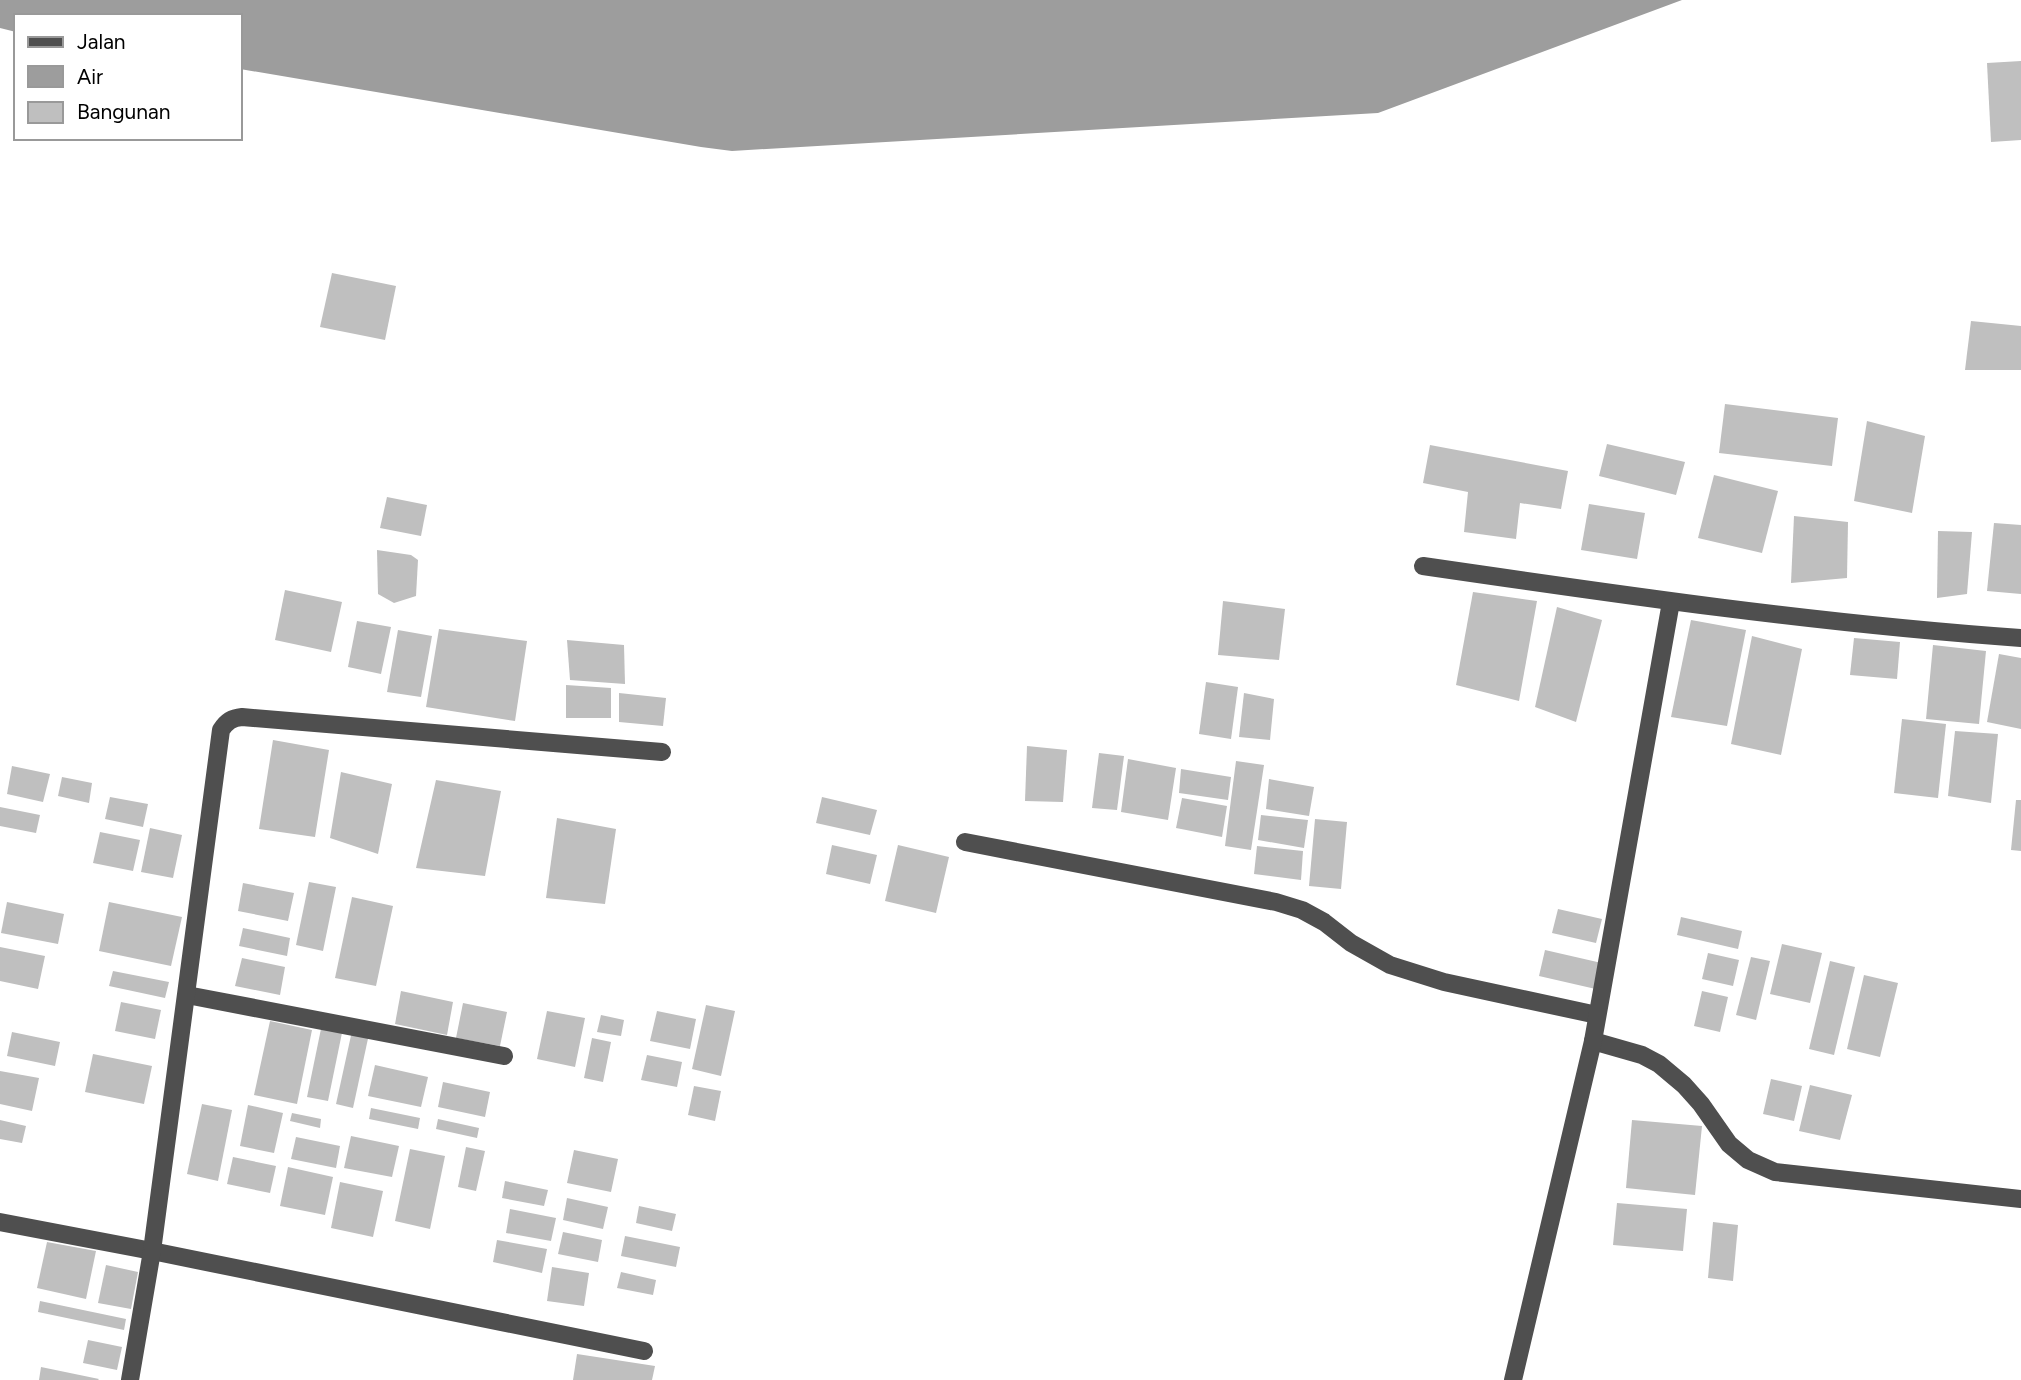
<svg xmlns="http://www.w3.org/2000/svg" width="2021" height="1380" viewBox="0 0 2021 1380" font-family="Figtree,sans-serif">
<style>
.water{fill:#9d9d9d}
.building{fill:#bfbfbf}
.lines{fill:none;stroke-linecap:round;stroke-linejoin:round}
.minor{stroke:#4f4f4f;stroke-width:18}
</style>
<rect width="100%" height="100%" fill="#fff"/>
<path class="water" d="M0 0H1682L1378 113 732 151 701 147 240 69V16H16V32L0 28Z"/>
<g class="building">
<path d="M2021 61V140L1991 142 1987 63Z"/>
<path d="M332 273 396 286 385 340 320 327Z"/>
<path d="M1971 321 2021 326V370H1965Z"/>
<path d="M1725 404 1838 418 1832 466 1719 453Z"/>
<path d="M1867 421 1925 436 1912 513 1854 501Z"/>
<path d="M1607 444 1685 462 1676 495 1599 476Z"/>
<path d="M1430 445 1568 471 1561 509 1520 503 1516 539 1464 532 1468 492 1423 483Z"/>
<path d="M1714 475 1778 491 1762 553 1698 538Z"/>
<path d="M387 497 427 505 421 536 380 528Z"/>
<path d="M1589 504 1645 513 1637 559 1581 550Z"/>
<path d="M1794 516 1848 522 1847 578 1791 583Z"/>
<path d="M1994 523 2021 525V594L1987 591Z"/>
<path d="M1938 531 1972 532 1967 594 1937 598Z"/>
<path d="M377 550 411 555 418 560 416 596 394 603 378 594Z"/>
<path d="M285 590 342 602 331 652 275 640Z"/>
<path d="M1473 592 1537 601 1519 701 1456 685Z"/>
<path d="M1223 601 1285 609 1279 660 1218 655Z"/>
<path d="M1557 607 1602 620 1576 722 1535 707Z"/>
<path d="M1691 620 1746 630 1727 726 1671 717Z"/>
<path d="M357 621 391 627 381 674 348 667Z"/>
<path d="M439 629 527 641 515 721 426 707Z"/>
<path d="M398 630 432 636 421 697 387 692Z"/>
<path d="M1752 636 1802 649 1781 755 1731 744Z"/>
<path d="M1854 638 1900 642 1897 679 1850 675Z"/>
<path d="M567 640 624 645 625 684 570 680Z"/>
<path d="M1933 645 1986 651 1979 724 1926 719Z"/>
<path d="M1999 654 2021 658V729L1987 722Z"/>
<path d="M1206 682 1238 687 1231 739 1199 734Z"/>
<path d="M566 685 611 688V718H566Z"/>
<path d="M619 693 666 698 663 726 619 722Z"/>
<path d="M1244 693 1274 699 1270 740 1239 737Z"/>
<path d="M1902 719 1946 724 1938 798 1894 793Z"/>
<path d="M1955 731 1998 734 1991 803 1948 796Z"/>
<path d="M273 740 329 750 315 837 259 829Z"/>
<path d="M1027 746 1067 750 1063 802 1025 801Z"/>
<path d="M1099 753 1124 756 1117 810 1092 808Z"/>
<path d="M1128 759 1176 768 1168 820 1121 812Z"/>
<path d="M1236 761 1264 765 1251 850 1225 846Z"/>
<path d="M12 766 50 774 43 802 7 794Z"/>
<path d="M1181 769 1231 777 1228 800 1179 793Z"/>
<path d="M341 772 392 784 378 854 330 838Z"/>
<path d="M62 777 92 783 89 803 58 796Z"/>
<path d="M1269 779 1314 787 1309 816 1266 809Z"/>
<path d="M436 780 501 791 485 876 416 868Z"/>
<path d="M110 797 148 804 143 827 105 819Z"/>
<path d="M822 797 877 810 870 835 816 823Z"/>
<path d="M1182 798 1227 806 1222 837 1176 828Z"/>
<path d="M2016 800H2021V851L2011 850Z"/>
<path d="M0 807 40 815 36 833 0 826Z"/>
<path d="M1261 815 1308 820 1304 848 1258 840Z"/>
<path d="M557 818 616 829 605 904 546 898Z"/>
<path d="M1315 819 1347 822 1341 889 1309 886Z"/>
<path d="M150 828 182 835 173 878 141 872Z"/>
<path d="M100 832 140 840 133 871 93 863Z"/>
<path d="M832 845 877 855 870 884 826 874Z"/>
<path d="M898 845 949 857 936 913 885 901Z"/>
<path d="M1257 846 1303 851 1301 880 1254 874Z"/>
<path d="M309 882 336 887 323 951 296 945Z"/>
<path d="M243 883 294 893 288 921 238 911Z"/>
<path d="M352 897 393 906 376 986 335 978Z"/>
<path d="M7 902 64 914 58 944 1 933Z"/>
<path d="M109 902 182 917 171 966 99 951Z"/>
<path d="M1558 909 1602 919 1596 943 1552 933Z"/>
<path d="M1681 917 1742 931 1738 949 1677 935Z"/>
<path d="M243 928 290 938 287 956 239 946Z"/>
<path d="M1782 944 1822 953 1810 1003 1770 994Z"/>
<path d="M0 947 45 956 38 989 0 981Z"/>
<path d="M1545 950 1606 964 1600 990 1539 976Z"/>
<path d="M1708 953 1739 960 1733 986 1702 979Z"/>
<path d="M1751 957 1770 961 1756 1020 1736 1015Z"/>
<path d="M242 958 285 967 280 995 235 986Z"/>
<path d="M1830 961 1855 967 1834 1055 1809 1049Z"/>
<path d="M113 971 169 982 165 998 109 986Z"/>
<path d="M1864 975 1898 983 1880 1057 1847 1049Z"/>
<path d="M401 991 453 1002 447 1035 395 1024Z"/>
<path d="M1702 991 1728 997 1720 1032 1694 1026Z"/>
<path d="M121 1002 161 1010 155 1039 115 1031Z"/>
<path d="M463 1003 507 1012 500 1046 456 1038Z"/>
<path d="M706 1005 735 1011 721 1076 692 1069Z"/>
<path d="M547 1011 585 1018 575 1067 537 1059Z"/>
<path d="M657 1011 696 1019 690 1049 650 1041Z"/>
<path d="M601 1015 624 1020 621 1036 597 1032Z"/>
<path d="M270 1021 312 1030 297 1104 254 1095Z"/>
<path d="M322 1024 343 1028 328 1101 307 1097Z"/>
<path d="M352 1031 369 1034 353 1108 336 1104Z"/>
<path d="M12 1032 60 1042 55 1066 7 1056Z"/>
<path d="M592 1038 611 1042 603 1082 584 1078Z"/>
<path d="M93 1054 152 1066 144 1104 85 1092Z"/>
<path d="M647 1055 682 1062 677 1087 641 1080Z"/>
<path d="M375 1065 428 1077 421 1107 368 1096Z"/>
<path d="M0 1071 39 1078 32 1111 0 1104Z"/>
<path d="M1771 1079 1802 1086 1794 1121 1763 1114Z"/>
<path d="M443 1082 490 1092 485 1117 438 1107Z"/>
<path d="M1810 1085 1852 1095 1840 1140 1799 1131Z"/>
<path d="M694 1086 721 1091 715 1121 688 1115Z"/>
<path d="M202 1104 232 1110 218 1181 187 1174Z"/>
<path d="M248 1105 283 1113 274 1153 240 1146Z"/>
<path d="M371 1108 420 1118 418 1129 369 1119Z"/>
<path d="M292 1113 321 1119 320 1128 290 1121Z"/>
<path d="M438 1119 479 1128 477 1138 436 1129Z"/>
<path d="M0 1120 26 1126 22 1143 0 1139Z"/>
<path d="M1632 1120 1702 1126 1695 1195 1626 1188Z"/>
<path d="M351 1136 399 1146 392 1177 344 1168Z"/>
<path d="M296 1137 340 1146 336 1168 291 1159Z"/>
<path d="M466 1147 485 1151 476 1191 458 1187Z"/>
<path d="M410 1149 445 1156 430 1229 395 1221Z"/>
<path d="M574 1150 618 1159 611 1192 567 1183Z"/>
<path d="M233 1157 276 1166 270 1193 227 1184Z"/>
<path d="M288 1167 333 1177 325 1215 280 1206Z"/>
<path d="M505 1181 548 1190 544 1206 502 1198Z"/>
<path d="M340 1182 383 1191 373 1237 331 1228Z"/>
<path d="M567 1198 608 1207 603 1229 563 1220Z"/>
<path d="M1617 1203 1687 1209 1683 1251 1613 1245Z"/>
<path d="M639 1206 676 1214 672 1231 636 1223Z"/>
<path d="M510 1209 556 1218 551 1241 506 1233Z"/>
<path d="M1713 1222 1738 1225 1733 1281 1708 1278Z"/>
<path d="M563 1232 602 1240 598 1262 558 1254Z"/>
<path d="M625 1236 680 1247 676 1267 621 1256Z"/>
<path d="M497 1240 547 1249 542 1273 493 1262Z"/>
<path d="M47 1242 96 1251 86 1299 37 1288Z"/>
<path d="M106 1265 138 1272 131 1309 98 1303Z"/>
<path d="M552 1267 589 1273 584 1306 547 1301Z"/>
<path d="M621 1272 656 1280 653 1295 617 1288Z"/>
<path d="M40 1301 126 1319 124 1330 38 1312Z"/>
<path d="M88 1340 122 1347 117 1370 83 1363Z"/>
<path d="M577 1354 655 1366 652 1380H573Z"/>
<path d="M41 1367 99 1379 98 1380H39Z"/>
</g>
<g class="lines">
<g class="minor">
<path d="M1423 566C1622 595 1821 624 2021 638"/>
<path d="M965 842 1276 902 1302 910 1324 922 1351 943 1390 965 1444 982 1597 1015"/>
<path d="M187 995 504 1056"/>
<path d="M1593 1041 1642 1055 1659 1064 1684 1085 1701 1104 1729 1144 1748 1160 1775 1172 2021 1199"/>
<path d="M0 1222 152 1251 644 1351"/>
<path d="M130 1380 152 1251 221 730C227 721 232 718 242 717L662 752"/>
<path d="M1513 1380 1593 1041 1671 602"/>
</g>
</g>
<rect x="14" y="14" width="228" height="126" fill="#ffffff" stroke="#999999" stroke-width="2"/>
<rect x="28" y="37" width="35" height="10" fill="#4f4f4f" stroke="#999999" stroke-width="2"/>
<text x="77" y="49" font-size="21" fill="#000000">Jalan</text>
<rect x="28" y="66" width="35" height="21" fill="#9d9d9d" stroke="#999999" stroke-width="2"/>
<text x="77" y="84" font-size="21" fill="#000000">Air</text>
<rect x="28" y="102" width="35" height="21" fill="#bfbfbf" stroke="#999999" stroke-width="2"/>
<text x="77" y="119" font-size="21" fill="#000000">Bangunan</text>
</svg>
